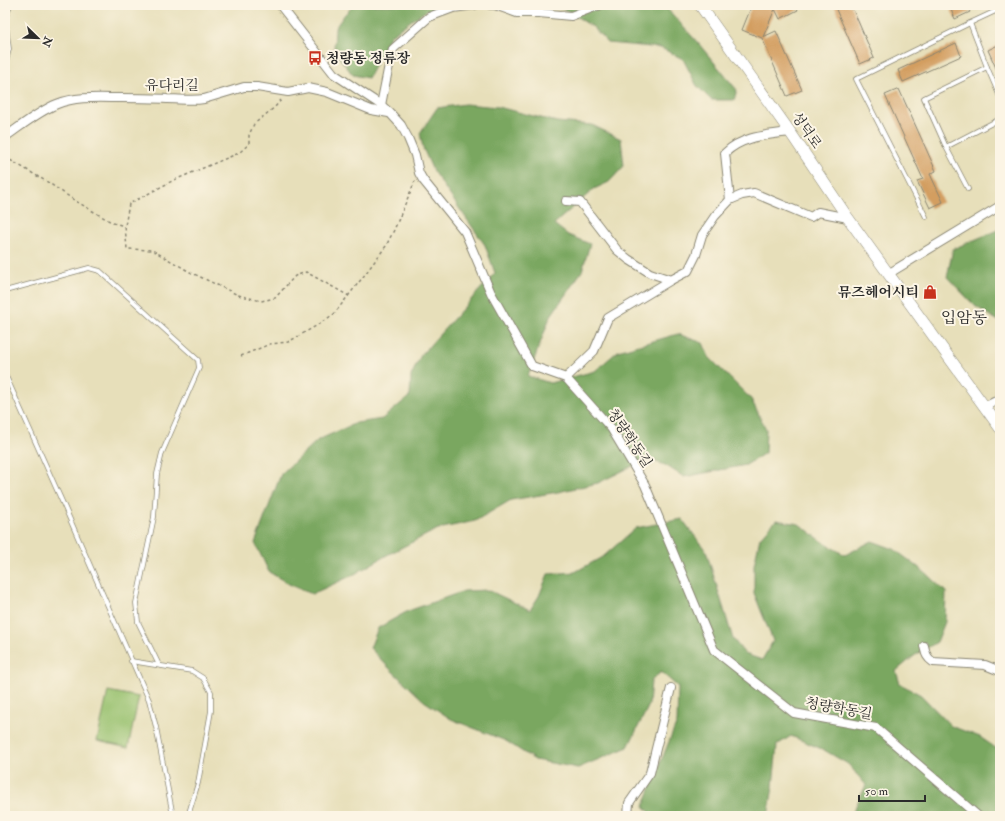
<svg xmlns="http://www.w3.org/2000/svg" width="1005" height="821" viewBox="0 0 1005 821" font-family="'IM FELL Double Pica','Noto Serif KR',serif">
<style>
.green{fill:#98c16e;stroke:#62764c}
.forest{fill:#7aa761;stroke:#526946}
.building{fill:#d39e61}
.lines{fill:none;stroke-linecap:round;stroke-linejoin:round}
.service-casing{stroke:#898572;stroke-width:5.5}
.minor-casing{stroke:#898572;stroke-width:10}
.tertiary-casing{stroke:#898572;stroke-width:12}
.path{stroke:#898572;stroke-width:1.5;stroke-dasharray:3 3;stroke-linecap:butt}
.service{stroke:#fff;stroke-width:4}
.minor{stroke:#fff;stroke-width:8}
.tertiary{stroke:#fff;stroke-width:11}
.labels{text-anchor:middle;stroke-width:4;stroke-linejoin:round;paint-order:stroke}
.poi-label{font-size:14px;font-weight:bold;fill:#2b2b2b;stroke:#fcf5e5;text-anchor:start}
.street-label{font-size:14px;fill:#2b2b2b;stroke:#fcf5e5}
.quarter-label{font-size:16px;fill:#2b2b2b;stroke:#fcf5e5}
</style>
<rect width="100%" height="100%" fill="#fcf5e5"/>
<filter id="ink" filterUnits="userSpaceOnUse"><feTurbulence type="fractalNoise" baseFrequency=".025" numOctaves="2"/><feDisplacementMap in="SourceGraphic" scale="8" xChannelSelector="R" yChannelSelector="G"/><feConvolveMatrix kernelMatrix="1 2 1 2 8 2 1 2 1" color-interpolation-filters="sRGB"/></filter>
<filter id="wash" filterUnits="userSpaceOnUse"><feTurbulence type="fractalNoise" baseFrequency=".012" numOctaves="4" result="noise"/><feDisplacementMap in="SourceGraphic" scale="16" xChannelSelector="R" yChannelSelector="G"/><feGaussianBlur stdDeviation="0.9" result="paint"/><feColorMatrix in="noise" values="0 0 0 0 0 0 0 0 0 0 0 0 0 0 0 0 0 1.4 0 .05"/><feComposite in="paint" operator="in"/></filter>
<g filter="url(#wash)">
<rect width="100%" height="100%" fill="#e7dfba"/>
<path class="green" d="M108 691 139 697 128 748 97 741Z"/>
<g class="forest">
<path d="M354 5H441L426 11 412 20 391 35 368 78 353 75 334 51 335 28 345 14Z"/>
<path d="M542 5H664L698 43 737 90 734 100H711L697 86 683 59 661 48 608 43 593 27 566 10Z"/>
<path d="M465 104 498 107 557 122 592 125 621 139 624 166 609 182 594 189 554 224 568 235 590 244 582 271 550 317 528 376 550 383 595 371 618 351 678 334 703 343 709 357 751 399 766 429 765 453 746 465 684 477 665 465 647 459 598 483 558 492 511 500 475 521 438 529 387 555 353 575 312 594 289 584 269 572 255 543 281 474 318 440 356 423 382 419 410 396 411 376 421 355 495 273 485 245 433 171 423 148 420 133 437 108Z"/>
<path d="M1000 229V322L975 306 947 277 953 249Z"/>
<path d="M682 519 706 551 733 639 745 654 762 660 773 641 754 593V565L760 538 776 520 799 524 826 544 845 555 872 541 894 549 922 570 946 592 945 622 937 642 914 656 896 671 900 684 921 695 951 726 980 737 1000 751V816H851L866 785 848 764 824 750 791 736 777 745 773 787 768 816H653L644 806 653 781 677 722 678 687 661 672 651 681 649 705 628 747 578 768 535 760 506 741 451 719 424 701 390 669 370 648 378 628 408 611 464 591 488 590 530 610 539 596 548 574 575 572 604 556 636 528Z"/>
</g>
<g id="blocks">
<g class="building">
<path d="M752 5H769L774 7 773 5H795L798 10 780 19 775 9 763 37 776 31 802 90 787 96 762 38 742 30Z"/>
<path d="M834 5H851L874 58 860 64Z"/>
<path d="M949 5H966L970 12 955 19Z"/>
<path d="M956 43 961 56 903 82 898 70Z"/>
<path d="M1000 44V77L988 50Z"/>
<path d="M899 89 936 171 930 174 943 202 930 208 917 181 923 179 885 95Z"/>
</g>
</g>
</g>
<g filter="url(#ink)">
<use href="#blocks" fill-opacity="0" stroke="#898572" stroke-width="1"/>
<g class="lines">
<defs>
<g id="service">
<path d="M5 18 10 5"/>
<path d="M5 20 9 49 5 65"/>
<path d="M970 23 1000 9"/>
<path d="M946 147 1000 119"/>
<path d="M968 189 946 147 924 98 987 67"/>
<path d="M926 217 856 79 970 23 987 67 1000 97"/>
<path d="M5 291 89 268 100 271 198 360 199 368 162 453 157 474 154 517 136 603 138 622 159 665"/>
<path d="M5 374 65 508 149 700 156 727 173 816"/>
<path d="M131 661 192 671 203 678 211 692V711L198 783 188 816"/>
</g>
<g id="minor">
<path d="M280 5 334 74 381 105 390 113 401 125 408 138 415 155 419 173 423 180 465 232 491 293 532 366 566 378 611 428 645 485 714 650 794 713 876 728 978 816"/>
<path d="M490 5H495L517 13H539L571 16 600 5"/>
<path d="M381 105 388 70 393 49 429 17 453 8 475 5"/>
<path d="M5 137C21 126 39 111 57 104 77 96 99 98 121 98 136 98 152 98 167 99 179 99 192 101 204 99L244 87H257L288 92 308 88 327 92 371 110 389 113"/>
<path d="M730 200 725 153C742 136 768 135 790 132"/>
<path d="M566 201 580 202 617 250 628 259 650 273 671 280"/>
<path d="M888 274 1000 206"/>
<path d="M566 378 594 351 608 318 671 280 688 271 696 255 702 235 715 216 730 200 742 195 754 193 811 217 818 212 848 218"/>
<path d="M984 407 1000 399"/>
<path d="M924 646C926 654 926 657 933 662L985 665 1000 671"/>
<path d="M628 816 629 803 650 773 671 688"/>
</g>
<path id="tertiary" d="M700 5 790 132 848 218 1000 428"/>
</defs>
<use href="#service" class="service-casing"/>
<use href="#minor" class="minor-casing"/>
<use href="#tertiary" class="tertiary-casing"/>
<g class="path">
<path d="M281 100 275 107 254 124 249 135V144L239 153 172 181 129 204 125 226 127 249 152 250 190 272 238 295 261 301 275 298 295 276 306 272 349 296"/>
<path d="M5 157 49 183 74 200 113 223 125 226"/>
<path d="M241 356 270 344 288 342 316 326 334 314 363 277 386 246 394 230 415 181"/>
</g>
<use href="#service" class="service"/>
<use href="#minor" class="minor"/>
<use href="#tertiary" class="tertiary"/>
</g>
</g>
<defs>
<symbol id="bus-bare" viewBox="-9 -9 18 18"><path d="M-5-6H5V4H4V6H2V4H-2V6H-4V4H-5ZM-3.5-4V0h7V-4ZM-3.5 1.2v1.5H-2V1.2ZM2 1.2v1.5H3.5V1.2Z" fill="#c8321e" stroke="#fcf5e5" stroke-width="2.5" paint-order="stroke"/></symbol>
<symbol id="shop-bare" viewBox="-9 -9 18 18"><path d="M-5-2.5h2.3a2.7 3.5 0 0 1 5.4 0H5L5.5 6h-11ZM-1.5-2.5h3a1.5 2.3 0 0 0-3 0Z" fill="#c8321e" stroke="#fcf5e5" stroke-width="2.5" paint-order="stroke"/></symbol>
</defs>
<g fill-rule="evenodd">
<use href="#bus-bare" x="305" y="48" width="20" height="20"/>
<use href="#shop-bare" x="920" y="282" width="20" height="20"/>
</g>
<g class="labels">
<g class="poi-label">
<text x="326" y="63">청량동 정류장</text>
<text x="919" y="297" text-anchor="end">뮤즈헤어시티</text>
</g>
<g class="street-label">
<text x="172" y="90">유다리길</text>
<text transform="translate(807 130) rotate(55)" y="5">성덕로</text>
<text transform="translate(630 438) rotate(56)" y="5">청량학동길</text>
<text transform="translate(839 708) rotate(10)" y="5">청량학동길</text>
</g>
<g class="quarter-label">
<text x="964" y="323">입암동</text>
</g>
</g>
<rect width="1005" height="821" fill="none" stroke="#fcf5e5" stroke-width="20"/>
<g transform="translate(38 38) rotate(113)" stroke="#fcf5e5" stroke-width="3" paint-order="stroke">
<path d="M0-3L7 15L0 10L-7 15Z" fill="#2b2b2b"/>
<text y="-6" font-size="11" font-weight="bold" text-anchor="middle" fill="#2b2b2b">N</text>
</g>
<path d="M859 795v6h66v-6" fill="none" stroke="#2b2b2b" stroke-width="2"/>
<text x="865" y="795" font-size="12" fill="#2b2b2b" stroke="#fcf5e5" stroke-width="3" paint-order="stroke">50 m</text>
</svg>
